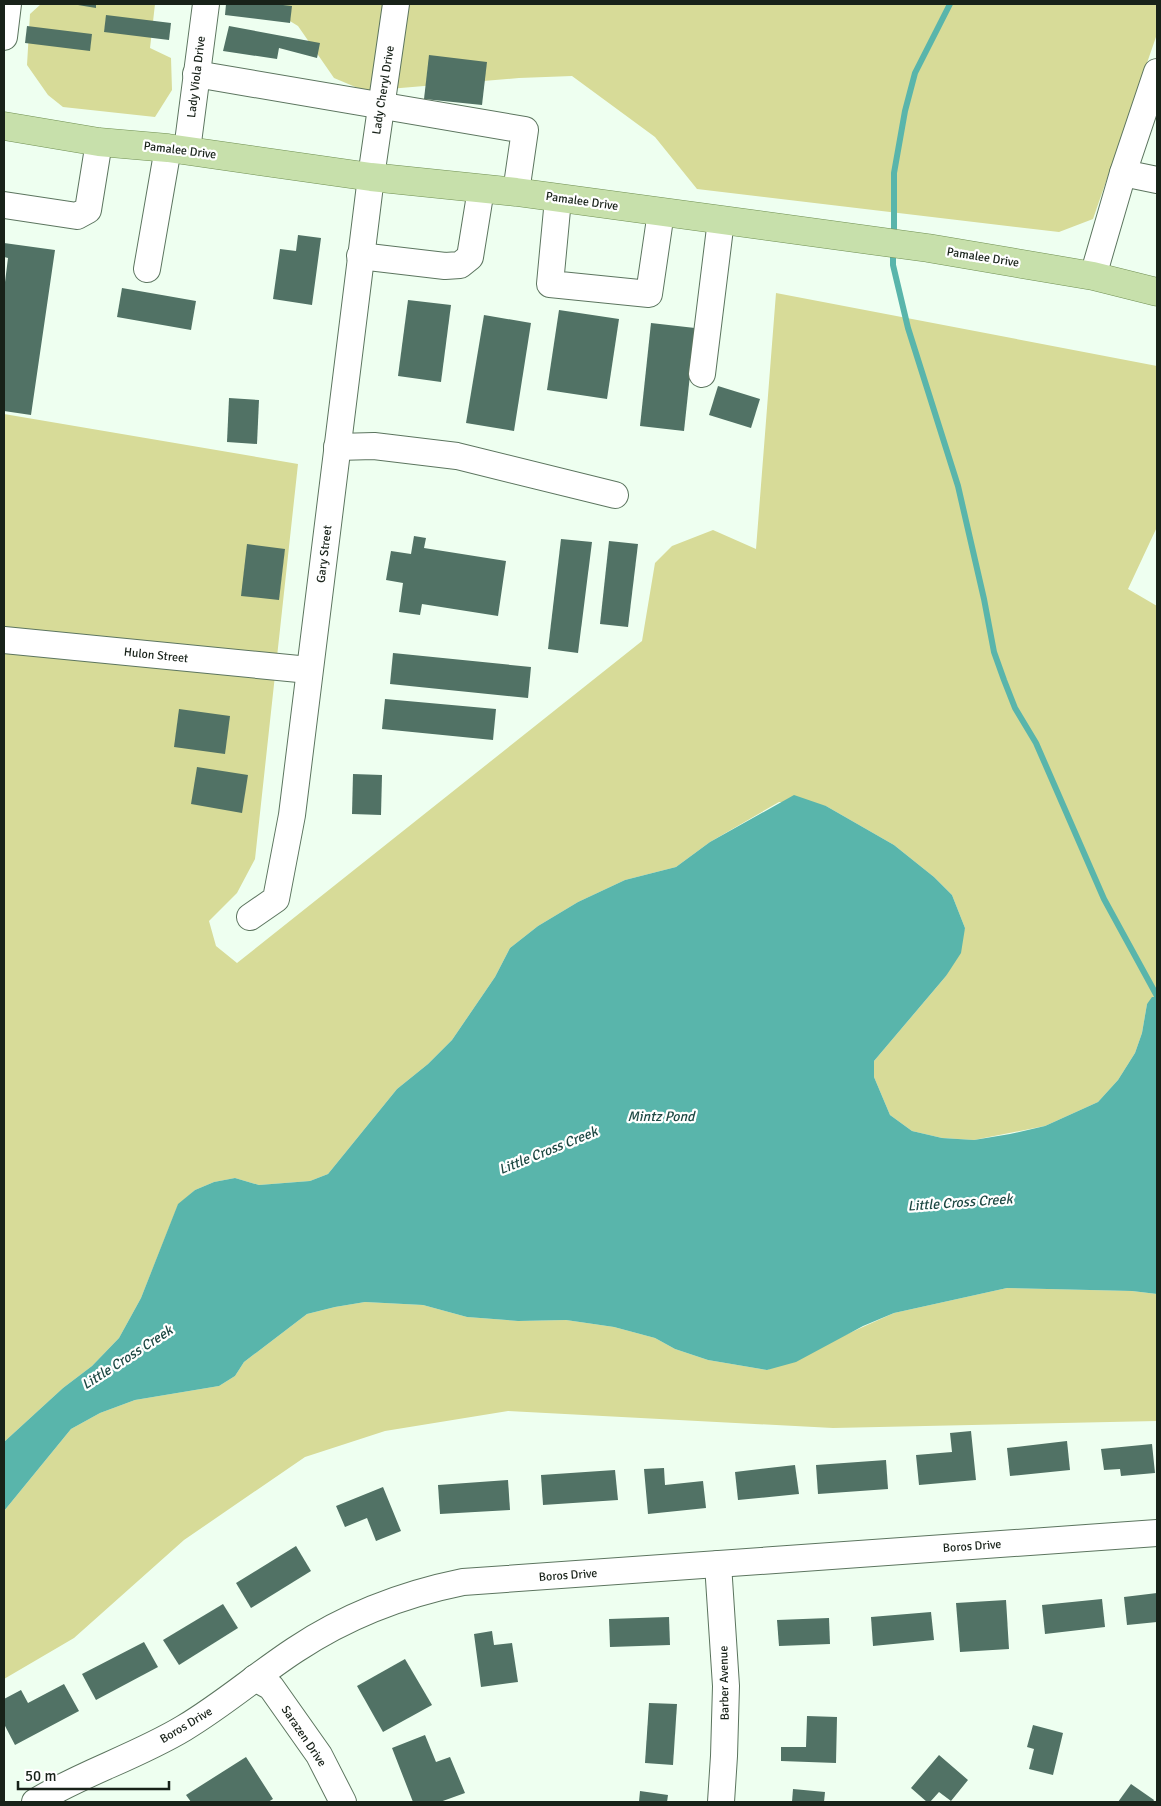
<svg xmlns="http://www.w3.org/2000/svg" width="1161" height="1806" viewBox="0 0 1161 1806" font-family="Signika,sans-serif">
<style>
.green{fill:#d7db98}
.water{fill:#59b5ab}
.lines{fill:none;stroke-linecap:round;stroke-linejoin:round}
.stream{stroke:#59b5ab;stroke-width:6}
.building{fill:#517265}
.minor-casing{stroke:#5c755f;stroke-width:28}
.major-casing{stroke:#719054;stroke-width:29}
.minor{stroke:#fff;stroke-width:26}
.major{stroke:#c7e0ab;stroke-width:28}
.labels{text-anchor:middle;stroke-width:4.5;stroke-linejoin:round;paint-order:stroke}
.street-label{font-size:12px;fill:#182219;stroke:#fff}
.water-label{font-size:14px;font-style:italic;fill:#1d4843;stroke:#fff}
</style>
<rect width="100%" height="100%" fill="#eefff0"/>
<g class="green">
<path d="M41 4H155L150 48 171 58 172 90 155 117 63 107 48 95 27 65 30 14Z"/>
<path d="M262 4H1157V34L1093 219 1059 232 697 189 655 137 572 76 519 78 365 91 334 78 298 26Z"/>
<path d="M776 293 1157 366V527L1128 589 1157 606V997L1147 1004 1142 1033 1135 1053 1118 1080 1098 1102 1045 1126 974 1140 942 1138 912 1131 890 1115 874 1077V1061L946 976 965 928 952 895 934 877 894 845 826 806 779 802 710 842 676 867 625 880 578 902 538 926 510 948 495 977 452 1040 428 1064 397 1089 328 1174 310 1181 259 1185 235 1178 214 1182 195 1190 178 1205 141 1298 119 1338 92 1366 63 1388 4 1442V414L298 464 255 859 237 893 209 921 216 946 237 963 642 641 655 563 672 546 713 530 756 549Z"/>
<path d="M1007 1288 1132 1291 1157 1294V1421L833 1428 508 1411 385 1431 305 1457 184 1540 74 1638 4 1679V1511L71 1429 100 1413 135 1400 219 1386 235 1376 244 1362 307 1314 335 1307 365 1302 423 1305 467 1317 518 1321 566 1320 614 1327 655 1338 675 1349 708 1360 767 1370 894 1313Z"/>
</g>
<path class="water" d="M794 795 826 806 894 845 934 877 952 895 965 928 961 953 946 976 874 1061V1077L890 1115 912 1131 942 1138 974 1140 1010 1134 1045 1126 1098 1102 1118 1080 1135 1053 1142 1033 1147 1004 1152 997H1157V1294L1132 1291 1007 1288 894 1313 863 1326 796 1362 767 1370 708 1360 675 1349 655 1338 614 1327 566 1320 518 1321 467 1317 423 1305 365 1302 335 1307 307 1314 244 1362 235 1376 219 1386 135 1400 100 1413 71 1429 4 1511V1442L63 1388 92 1366 119 1338 141 1298 178 1204 195 1190 214 1182 235 1178 259 1185 310 1181 328 1174 397 1089 428 1064 452 1040 495 977 510 948 538 926 578 902 625 880 676 867 710 842Z"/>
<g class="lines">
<g class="stream">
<path d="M894 237V173L905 111 915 73 950 4"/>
<path d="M893 249V265L908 328 958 486 984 599 994 652 1004 680 1015 708 1036 743 1104 899 1157 996"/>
</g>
</g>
<g class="building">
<path d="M72 4H96V8Z"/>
<path d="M226 4H274L292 6 290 23 225 15Z"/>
<path d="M106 15 171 23 169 40 104 32Z"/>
<path d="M27 26 92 34 90 51 25 43Z"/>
<path d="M229 26 320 43 317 58 279 48 277 59 223 51Z"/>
<path d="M429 55 487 62 482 105 424 99Z"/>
<path d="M298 235 321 238 312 305 273 299 280 249 296 251Z"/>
<path d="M4 243 55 250 31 415 4 411V290L8 258 4 257Z"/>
<path d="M122 288 196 301 191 330 117 317Z"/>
<path d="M408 300 451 305 441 382 398 376Z"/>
<path d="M559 310 619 319 607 399 547 390Z"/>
<path d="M484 315 531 323 514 431 466 423Z"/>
<path d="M651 323 695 328 684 431 640 426Z"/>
<path d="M718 386 760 399 751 428 709 415Z"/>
<path d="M229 398 259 400 257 444 227 442Z"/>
<path d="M414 536 426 538 424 548 506 561 498 616 422 604 420 615 399 612 403 583 386 580 391 551 411 554Z"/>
<path d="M561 539 592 542 578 653 548 649Z"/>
<path d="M609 541 638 544 628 627 600 624Z"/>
<path d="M247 544 285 549 279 600 241 596Z"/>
<path d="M393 653 531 667 528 698 390 684Z"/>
<path d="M385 699 496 709 493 740 382 729Z"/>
<path d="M179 709 230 716 225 754 174 747Z"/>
<path d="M197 767 248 775 242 813 191 804Z"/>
<path d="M353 774 382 775 381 815 352 814Z"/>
<path d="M971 1431 976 1480 919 1485 916 1455 952 1452 950 1433Z"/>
<path d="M1067 1441 1070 1470 1010 1476 1007 1448Z"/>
<path d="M1152 1444 1155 1473 1121 1476 1120 1469 1104 1470 1101 1449Z"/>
<path d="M886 1460 888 1489 818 1494 816 1465Z"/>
<path d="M795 1465 799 1494 738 1500 735 1472Z"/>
<path d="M664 1468 665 1485 703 1481 706 1508 648 1514 644 1469Z"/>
<path d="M615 1470 618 1500 543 1505 541 1475Z"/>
<path d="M508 1480 510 1510 440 1514 438 1485Z"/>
<path d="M383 1487 401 1531 376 1541 367 1518 345 1527 336 1506Z"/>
<path d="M296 1546 311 1571 251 1608 236 1583Z"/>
<path d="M1157 1593V1622L1127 1625 1124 1597Z"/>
<path d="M1102 1599 1105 1627 1045 1634 1042 1605Z"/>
<path d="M1006 1600 1009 1649 960 1652 956 1603Z"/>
<path d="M223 1604 238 1628 179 1665 163 1640Z"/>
<path d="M931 1612 934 1640 873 1646 871 1617Z"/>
<path d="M669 1617 670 1645 610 1647 609 1619Z"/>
<path d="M829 1618 830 1644 779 1646 777 1620Z"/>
<path d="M492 1631 494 1645 512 1643 518 1682 481 1687 474 1634Z"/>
<path d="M144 1642 158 1667 96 1700 82 1674Z"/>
<path d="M405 1659 432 1705 383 1732 357 1686Z"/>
<path d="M64 1684 79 1711 15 1745 4 1724V1699L21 1690 28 1703Z"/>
<path d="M649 1703 677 1704 673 1765 645 1763Z"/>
<path d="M807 1716 837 1717 836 1763 781 1761V1747H806Z"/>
<path d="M1033 1725 1063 1733 1053 1775 1029 1769 1034 1749 1027 1747Z"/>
<path d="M425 1735 436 1762 450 1757 465 1793 440 1802H413L392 1748Z"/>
<path d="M939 1755 968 1780 951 1801 939 1792 930 1802H927L911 1788Z"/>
<path d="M246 1757 273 1799 268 1802 246 1801 191 1802 186 1795Z"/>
<path d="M1131 1784 1154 1800 1153 1802H1118Z"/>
<path d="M793 1789 825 1792 824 1802H792Z"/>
<path d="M640 1791 668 1795 667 1802H639Z"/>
</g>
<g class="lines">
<defs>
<g id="minor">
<path d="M4 37 8 4"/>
<path d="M196 74 525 130 516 192"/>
<path d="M187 150 206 4"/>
<path d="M1123 173 1157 180"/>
<path d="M558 199 550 284 649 294 661 212"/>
<path d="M4 205 77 216 88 210 99 142"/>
<path d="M360 256 445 266 460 265 470 257 481 189"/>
<path d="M147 269 168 148"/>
<path d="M1093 276 1123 173 1157 72"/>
<path d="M702 374 721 220"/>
<path d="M337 447 374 446 457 456 615 495"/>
<path d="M4 640 309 670"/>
<path d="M250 917 276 899 292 815 371 177 396 4"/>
<path d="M718 1564 726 1686 724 1756 721 1802"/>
<path d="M255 1678 271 1687 319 1755 343 1802"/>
<path d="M35 1802C82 1773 136 1757 184 1728 224 1704 257 1675 295 1650 346 1616 404 1594 463 1582L1157 1533"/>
</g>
<path id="major" d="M4 126 99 142 168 148 371 177 516 192 928 248 1093 276 1157 292"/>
</defs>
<use href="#minor" class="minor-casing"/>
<use href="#major" class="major-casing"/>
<use href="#minor" class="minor"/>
<use href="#major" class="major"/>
</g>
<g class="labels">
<g class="street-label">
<text transform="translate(196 77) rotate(-83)" y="4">Lady Viola Drive</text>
<text transform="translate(383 90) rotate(-81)" y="4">Lady Cheryl Drive</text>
<text transform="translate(180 150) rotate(7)" y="4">Pamalee Drive</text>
<text transform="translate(582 201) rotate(8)" y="4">Pamalee Drive</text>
<text transform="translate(983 257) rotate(9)" y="4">Pamalee Drive</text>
<text transform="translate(324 554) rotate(-83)" y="4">Gary Street</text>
<text transform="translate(156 655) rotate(6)" y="4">Hulon Street</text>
<text transform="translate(972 1546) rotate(-4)" y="4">Boros Drive</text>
<text transform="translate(568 1575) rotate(-4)" y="4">Boros Drive</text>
<text transform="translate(724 1683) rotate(-91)" y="4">Barber Avenue</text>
<text transform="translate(186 1725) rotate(-31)" y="4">Boros Drive</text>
<text transform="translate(304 1736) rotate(56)" y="4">Sarazen Drive</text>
</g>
<g class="water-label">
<text x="661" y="1121">Mintz Pond</text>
<text transform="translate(548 1150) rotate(-22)" y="5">Little Cross Creek</text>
<text transform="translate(960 1202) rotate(-4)" y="5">Little Cross Creek</text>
<text transform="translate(127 1357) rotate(-33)" y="5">Little Cross Creek</text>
</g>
</g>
<rect width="1161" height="1806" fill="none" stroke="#182219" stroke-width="10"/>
<path d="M18 1781v8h151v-8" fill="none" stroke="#182219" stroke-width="2.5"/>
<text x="25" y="1781" font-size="15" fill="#182219" stroke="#ffffff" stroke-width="4" paint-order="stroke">50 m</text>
</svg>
